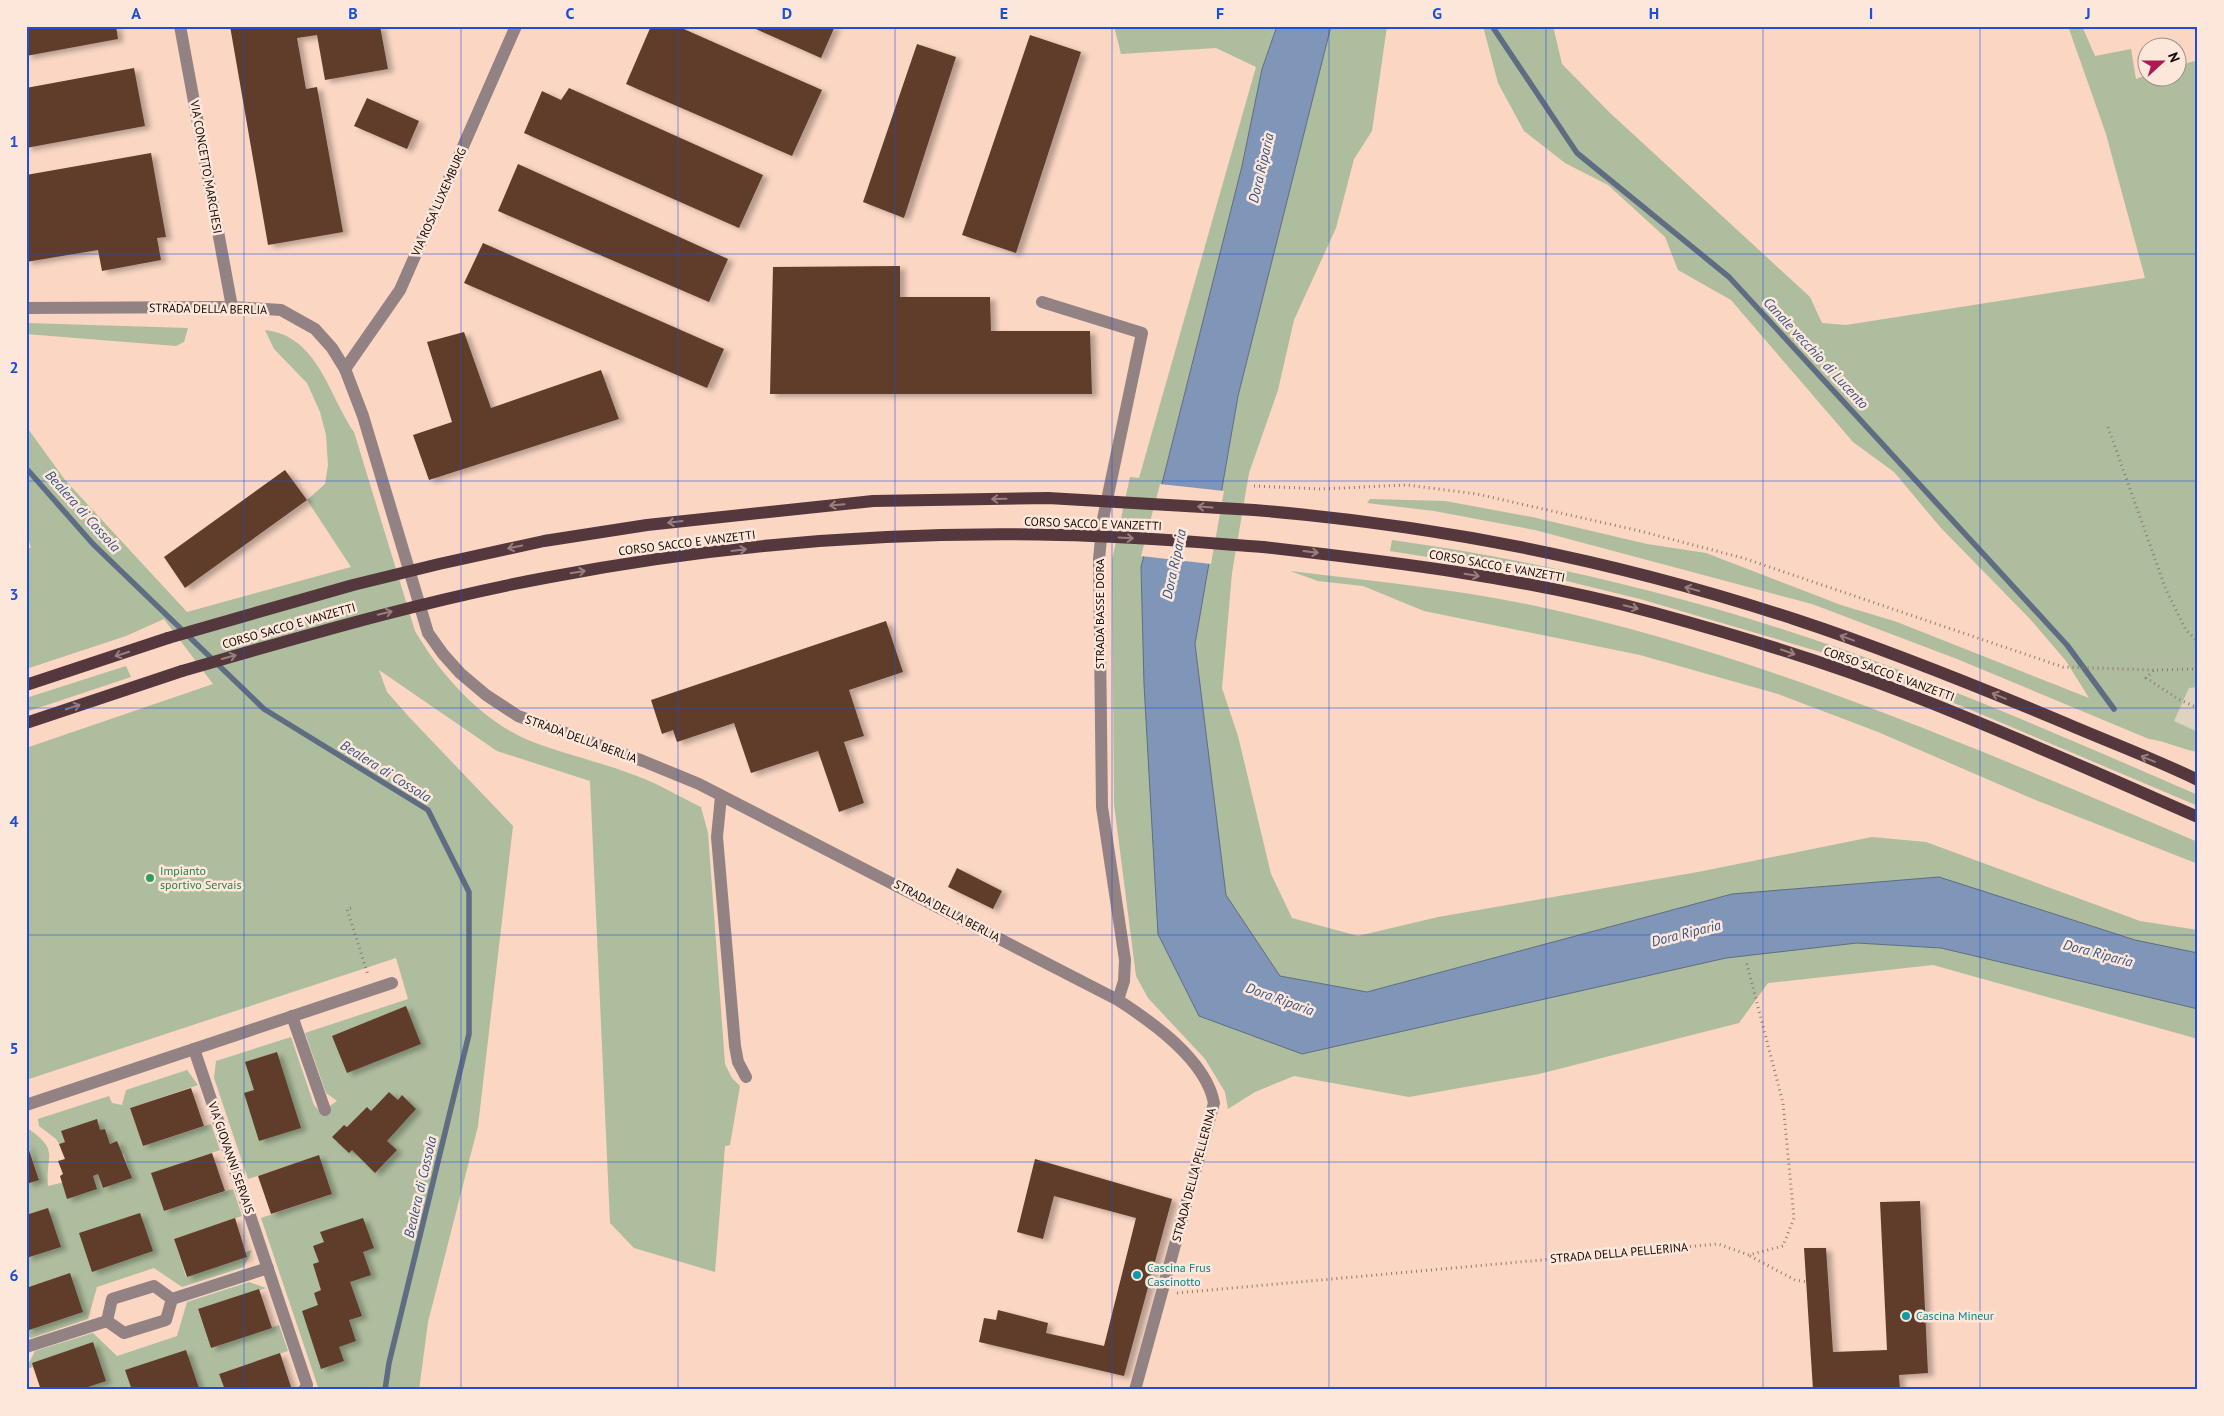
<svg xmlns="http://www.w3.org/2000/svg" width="2224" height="1416" viewBox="0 0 2224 1416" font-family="'PT Sans',sans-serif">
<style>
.commercial{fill:#dfd3bf}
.green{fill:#adbd9d}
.water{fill:#7f96b8;stroke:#5f6c82}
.pier{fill:#fad6c3}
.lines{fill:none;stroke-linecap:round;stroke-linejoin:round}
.stream{stroke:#5f6c82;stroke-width:5.5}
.building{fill:#603e2a;filter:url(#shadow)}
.path{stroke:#937b6e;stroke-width:3;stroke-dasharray:1 4;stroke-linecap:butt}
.minor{stroke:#938284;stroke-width:12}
.major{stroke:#54383d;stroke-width:12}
.major-bridge{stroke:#54383d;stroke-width:12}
.oneway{stroke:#987e7c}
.grid{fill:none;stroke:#1d4ed8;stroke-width:1;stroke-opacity:0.55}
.leisure-dot{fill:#2e9e5b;stroke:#fde7db;stroke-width:2}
.culture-dot{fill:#0f9aa8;stroke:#fde7db;stroke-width:2}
.labels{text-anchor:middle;stroke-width:5;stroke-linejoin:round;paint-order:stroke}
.street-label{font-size:12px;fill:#140904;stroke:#fde7db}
.leisure-label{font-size:12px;fill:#27864d;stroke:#fde7db;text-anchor:start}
.culture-label{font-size:12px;fill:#0d838f;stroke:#fde7db;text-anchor:start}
.water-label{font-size:14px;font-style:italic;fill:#365686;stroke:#fde7db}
.neatline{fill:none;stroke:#1d4ed8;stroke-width:2}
.grid-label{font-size:16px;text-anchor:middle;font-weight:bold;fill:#1d4ed8}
</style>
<defs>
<filter id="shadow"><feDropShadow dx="5.5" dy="3" stdDeviation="2.5" flood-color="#0004"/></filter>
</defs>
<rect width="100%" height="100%" fill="#fad6c3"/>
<path class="commercial" d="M2198 687V732L2174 721 2189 688Z"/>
<g class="green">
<path d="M1114 26H1277L1262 69 1242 166 1164 477 1158 934 1302 1054 1726 958 1857 943 1941 948 2198 1008V1039L1933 965 1768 983 1739 1023 1539 1074 1409 1097 1294 1076 1255 1092 1228 1109 1225 1092 1205 1059 1148 998 1136 976 1114 804 1112 560 1130 477 1139 478 1256 67 1216 48 1121 54Z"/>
<path d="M1331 26H1387L1372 131 1354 159 1336 228 1294 320 1278 390 1249 473 1232 573 1222 688 1238 736 1271 874 1292 918 1358 936 1438 917 1698 872 1872 837 1926 842 2140 921 2198 930V953L2135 940 2031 907 1732 894 1367 992 1280 976 1226 895 1195 644 1238 396Z"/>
<path d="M1483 26H1553L1562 64 1609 112 1810 297 1822 323 1846 325 2145 278 2106 134 2068 26H2082L2095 56 2131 49 2136 79 2146 75V78H2176L2177 66 2198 60V687L2189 688 2174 721 2198 732V752C2180 749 2166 741 2149 739L1957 659 1812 604 1535 530 1434 511 1367 503 1370 499 1445 501 1532 517 1647 544 1706 553 1841 605 1897 622 2089 698 2066 661 2030 619 1941 528 1894 472 1853 442 1731 300 1678 270 1665 237 1608 185 1565 163 1524 131 1498 83Z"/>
<path d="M26 323 188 328 184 342 176 346 26 334Z"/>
<path d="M265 330C318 336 328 394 354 432L415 631C440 674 481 720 528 740 563 754 601 762 637 776 659 784 680 797 701 807L708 833 725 1064 732 1078 740 1086 730 1145 725 1146 715 1272 634 1248 610 1223 590 781 497 751 379 670 387 692 410 718 513 826 478 1126 428 1322 419 1390H319L261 1218 332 1194 319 1156 248 1179 214 1078 216 1061 291 1037 314 1105 321 1112 337 1101 326 1093 305 1033 408 999 396 958 26 1080V748L213 684 164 619 126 636 26 669V549L31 548 26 531V426L65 480 187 612 351 567 307 500 325 484 328 465 326 435 320 412 307 383 274 349Z"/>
<path d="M1392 540C1564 564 1736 608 1899 670 2000 709 2099 752 2198 795V806L1964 707 1824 653 1640 599 1546 576 1390 551Z"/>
<path d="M1290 571C1372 581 1456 589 1536 606 1767 656 1982 751 2198 842V864L2033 799 1878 732 1778 694 1640 655 1424 611 1363 586 1318 581Z"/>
<path d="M126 666 131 677 26 712V698Z"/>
<path d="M187 1070 198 1085 130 1108 143 1146 211 1124 220 1150 152 1173 164 1211 233 1189 242 1216 174 1239 186 1277 247 1257 246 1252 252 1250 244 1267 182 1287 154 1268 97 1287 88 1319 31 1338 26 1335V1184L39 1179 26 1141V1127C61 1151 45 1154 48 1186L98 1174 103 1188 131 1178 124 1154 121 1155 117 1141 110 1144 105 1129 59 1144 56 1139 39 1126 38 1119 109 1096 112 1103 122 1105 126 1090Z"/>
<path d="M249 1282 266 1288 198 1310 211 1348 279 1325 288 1351 219 1374 225 1390H41L33 1367 26 1369 35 1351 93 1333 117 1356 177 1336 187 1302Z"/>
</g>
<path class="water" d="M1277 26H1331L1238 396 1195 644 1226 895 1280 976 1367 992 1732 894 1939 877 2135 940 2198 953V1009L1941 948 1857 943 1726 958 1302 1054 1199 1016 1158 934 1144 684 1141 567 1242 166 1262 69Z"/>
<path class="pier" d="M1160 484 1224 491 1211 564 1141 556Z"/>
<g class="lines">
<g class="stream">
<path d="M1492 26 1577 153 1729 277 2067 645 2114 709"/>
<path d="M26 468 93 544 264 709 428 810 469 892V1034L389 1363 385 1390"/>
</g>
</g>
<g class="building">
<path d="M26 26H116L118 39 26 56Z"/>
<path d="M230 26H380L388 69 325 80 317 35 297 38 306 89 317 87 343 232 268 245Z"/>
<path d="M651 26H677L822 90 792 156 626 84Z"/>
<path d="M749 26H835L821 58Z"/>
<path d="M1030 35 1081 52 1016 253 962 235Z"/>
<path d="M917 44 956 57 904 218 863 202Z"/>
<path d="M134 68 145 126 26 148V88Z"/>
<path d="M569 88 763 175 739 228 524 133 542 91 561 100Z"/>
<path d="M367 98 419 121 407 149 354 126Z"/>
<path d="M151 153 166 237 157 238 161 260 102 271 98 250 26 262V175Z"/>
<path d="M518 164 728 259 709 302 498 211Z"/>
<path d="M483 243 724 349 707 388 464 283Z"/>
<path d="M900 266V297H990L991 331H1090L1092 394H770L773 267Z"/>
<path d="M464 332 491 408 601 370 619 419 429 480 413 435 452 422 427 342Z"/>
<path d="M285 470 307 500 185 588 164 557Z"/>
<path d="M886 621 903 672 849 690 864 736 844 742 864 803 839 812 818 751 751 773 734 723 677 742 673 730 662 734 651 700Z"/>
<path d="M957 868 1002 891 993 909 948 887Z"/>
<path d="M406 1006 421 1044 347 1073 332 1036Z"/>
<path d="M277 1052 301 1128 259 1141 244 1093 254 1090 245 1062Z"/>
<path d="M191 1088 204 1126 143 1146 130 1108Z"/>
<path d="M389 1092 398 1100 402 1095 416 1109 387 1141 397 1150 375 1173 352 1150 349 1153 332 1137 344 1125 347 1127 367 1107 371 1111Z"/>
<path d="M97 1119 100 1130 105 1129 110 1144 117 1141 132 1178 103 1188 98 1174 93 1176 97 1189 67 1199 60 1176 63 1174 58 1161 65 1159 59 1144 65 1142 61 1131Z"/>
<path d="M26 1141 39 1180 26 1184Z"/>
<path d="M212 1153 225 1191 164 1211 151 1173Z"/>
<path d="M319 1155 332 1194 271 1214 258 1176Z"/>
<path d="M1035 1159 1172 1199 1124 1376 979 1342 984 1318 996 1320 998 1310 1048 1323 1046 1333 1104 1346 1136 1218 1054 1196 1043 1239 1017 1232Z"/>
<path d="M1920 1201 1928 1373 1899 1375 1900 1390H1813L1804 1248H1826L1833 1352 1887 1350 1880 1202Z"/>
<path d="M48 1208 61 1247 26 1258V1215Z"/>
<path d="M140 1213 153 1251 92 1272 79 1233Z"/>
<path d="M235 1218 247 1257 187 1277 174 1239Z"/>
<path d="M363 1218 374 1248 363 1252 371 1275 350 1282 362 1316 349 1320 356 1341 339 1347 344 1361 321 1369 302 1311 318 1305 314 1293 321 1290 313 1264 319 1262 313 1246 324 1242 320 1232Z"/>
<path d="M70 1273 83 1312 26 1331V1288Z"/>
<path d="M259 1289 272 1328 211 1348 198 1309Z"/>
<path d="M93 1342 106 1381 79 1390H41L32 1363Z"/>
<path d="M186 1350 199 1388 132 1390 125 1370Z"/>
<path d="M280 1353 292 1390H225L219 1374Z"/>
</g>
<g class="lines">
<g class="path">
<path d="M2108 427 2166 590 2186 630 2198 642"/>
<path d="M1254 486 1321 489 1407 485 1477 494 1640 531 1743 558 2063 667 2154 670"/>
<path d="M2198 669 2154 670 2146 678 2178 699 2198 708"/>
<path d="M351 908 347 909 368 975"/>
<path d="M1750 1256 1795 1280 1807 1282"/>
<path d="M1177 1293 1718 1244 1749 1255 1783 1246 1794 1218 1783 1103 1746 961"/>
</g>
<g class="minor">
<path d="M180 26 232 307"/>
<path d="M1042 302 1142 333 1103 519 1099 559 1102 807 1125 960 1124 981 1118 1000"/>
<path d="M26 308 232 307 281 310 315 329 332 348 345 369 363 416 428 633 443 654 460 673 486 695 518 716 643 761 699 784 1118 1000C1152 1022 1206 1060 1214 1103L1135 1390"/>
<path d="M345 369 400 290 516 26"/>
<path d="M721 796 717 837 735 1046 738 1062 746 1077"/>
<path d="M292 1016 325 1110"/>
<path d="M194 1049 307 1385 304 1390"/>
<path d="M26 1105 392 983"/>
<path d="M154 1286 172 1299 166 1320 124 1333 107 1321 112 1299Z"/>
<path d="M172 1299 268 1268"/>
<path d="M26 1347 107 1321"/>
</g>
<g class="major">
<path d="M1254 510C1437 525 1622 562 1797 620 1888 650 1977 686 2065 723 2109 742 2155 759 2198 780"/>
<path d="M1263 547C1394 562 1527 578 1655 613 1740 636 1826 662 1908 694 2006 732 2102 775 2198 817"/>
<path d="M26 685 168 638"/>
<path d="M26 723 182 671"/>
</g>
<g class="major-bridge">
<path d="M168 638 353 585 439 564 544 541 647 525 873 501 1048 498 1254 510"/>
<path d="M182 671C304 636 425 600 550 577 716 545 890 531 1060 535 1127 536 1195 542 1263 547"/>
</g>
</g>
<defs><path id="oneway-shaft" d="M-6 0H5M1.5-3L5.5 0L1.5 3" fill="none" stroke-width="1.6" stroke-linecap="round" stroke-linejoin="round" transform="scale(1.25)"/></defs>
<g class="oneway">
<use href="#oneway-shaft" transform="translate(999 499) rotate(179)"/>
<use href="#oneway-shaft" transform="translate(837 505) rotate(175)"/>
<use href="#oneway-shaft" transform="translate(1205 507) rotate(-176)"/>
<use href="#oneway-shaft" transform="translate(675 522) rotate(173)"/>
<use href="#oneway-shaft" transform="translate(1126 538) rotate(3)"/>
<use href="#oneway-shaft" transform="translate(515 547) rotate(168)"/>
<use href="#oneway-shaft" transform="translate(739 550) rotate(-7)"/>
<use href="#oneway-shaft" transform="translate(1311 552) rotate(7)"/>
<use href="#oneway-shaft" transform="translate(578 572) rotate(-9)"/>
<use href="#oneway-shaft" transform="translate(1472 575) rotate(9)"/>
<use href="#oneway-shaft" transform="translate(1692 589) rotate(-165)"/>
<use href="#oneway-shaft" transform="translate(1631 607) rotate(13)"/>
<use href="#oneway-shaft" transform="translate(385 613) rotate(-14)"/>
<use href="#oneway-shaft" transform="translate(1847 638) rotate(-160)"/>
<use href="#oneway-shaft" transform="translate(1788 652) rotate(19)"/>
<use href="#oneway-shaft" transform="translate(122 654) rotate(162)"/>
<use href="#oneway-shaft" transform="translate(229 657) rotate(-16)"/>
<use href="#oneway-shaft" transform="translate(1999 696) rotate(-158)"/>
<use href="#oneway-shaft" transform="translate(73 707) rotate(-18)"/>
<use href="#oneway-shaft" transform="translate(2148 759) rotate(-157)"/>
</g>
<path class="grid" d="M244 26V1390M461 26V1390M678 26V1390M895 26V1390M1112 26V1390M1329 26V1390M1546 26V1390M1763 26V1390M1980 26V1390M26 254H2198M26 481H2198M26 708H2198M26 935H2198M26 1162H2198"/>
<circle class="leisure-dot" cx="150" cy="878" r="5"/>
<g class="culture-dot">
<circle cx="1137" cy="1275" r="5"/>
<circle cx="1906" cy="1316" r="5"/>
</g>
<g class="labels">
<g class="street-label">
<text transform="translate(206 167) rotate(80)" y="4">VIA CONCETTO MARCHESI</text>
<text transform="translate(439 202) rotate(-66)" y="4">VIA ROSA LUXEMBURG</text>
<text transform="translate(208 309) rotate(1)" y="4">STRADA DELLA BERLIA</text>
<text transform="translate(1093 524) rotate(2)" y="4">CORSO SACCO E VANZETTI</text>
<text transform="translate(687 543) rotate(-7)" y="4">CORSO SACCO E VANZETTI</text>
<text transform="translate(1497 566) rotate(10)" y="4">CORSO SACCO E VANZETTI</text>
<text transform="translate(1100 614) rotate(-90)" y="4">STRADA BASSE DORA</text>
<text transform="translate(289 626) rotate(-16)" y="4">CORSO SACCO E VANZETTI</text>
<text transform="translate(1889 674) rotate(20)" y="4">CORSO SACCO E VANZETTI</text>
<text transform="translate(581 739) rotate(20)" y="4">STRADA DELLA BERLIA</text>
<text transform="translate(947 911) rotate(28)" y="4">STRADA DELLA BERLIA</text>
<text transform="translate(231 1158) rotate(71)" y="4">VIA GIOVANNI SERVAIS</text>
<text transform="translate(1194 1175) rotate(-75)" y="4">STRADA DELLA PELLERINA</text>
<text transform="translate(1619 1253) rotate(-5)" y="4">STRADA DELLA PELLERINA</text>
</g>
<g class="leisure-label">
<text x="160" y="875">Impianto<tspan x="160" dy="14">sportivo Servais</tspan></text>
</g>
<g class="culture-label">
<text x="1147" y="1272">Cascina Frus<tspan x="1147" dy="14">Cascinotto</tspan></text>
<text x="1916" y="1320">Cascina Mineur</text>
</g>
<g class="water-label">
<text transform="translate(1261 168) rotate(-77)" y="5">Dora Riparia</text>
<text transform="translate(1816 353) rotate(47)" y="5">Canale vecchio di Lucento</text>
<text transform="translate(83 511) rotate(48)" y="5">Bealera di Cossola</text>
<text transform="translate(1174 564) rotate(-78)" y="5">Dora Riparia</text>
<text transform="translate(386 771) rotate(32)" y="5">Bealera di Cossola</text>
<text transform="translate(1686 933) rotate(-14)" y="5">Dora Riparia</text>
<text transform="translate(2098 953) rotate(15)" y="5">Dora Riparia</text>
<text transform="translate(1280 999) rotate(20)" y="5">Dora Riparia</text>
<text transform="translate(420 1187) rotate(-77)" y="5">Bealera di Cossola</text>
</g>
</g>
<rect width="2224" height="1416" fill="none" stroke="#fde7db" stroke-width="55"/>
<g transform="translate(2162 62) rotate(69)"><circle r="24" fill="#fde7db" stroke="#a08e85"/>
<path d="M0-4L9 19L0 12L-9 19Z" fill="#ab1a51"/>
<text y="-8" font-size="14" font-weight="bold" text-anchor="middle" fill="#140904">N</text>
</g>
<rect x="28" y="28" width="2168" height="1360" class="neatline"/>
<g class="grid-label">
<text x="136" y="19">A</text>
<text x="353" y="19">B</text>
<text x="570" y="19">C</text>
<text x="787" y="19">D</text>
<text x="1004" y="19">E</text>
<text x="1220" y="19">F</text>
<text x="1437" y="19">G</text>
<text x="1654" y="19">H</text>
<text x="1871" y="19">I</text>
<text x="2088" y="19">J</text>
<text x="14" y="147">1</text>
<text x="14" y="373">2</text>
<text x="14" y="600">3</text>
<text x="14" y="827">4</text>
<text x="14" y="1054">5</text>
<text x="14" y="1281">6</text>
</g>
</svg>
